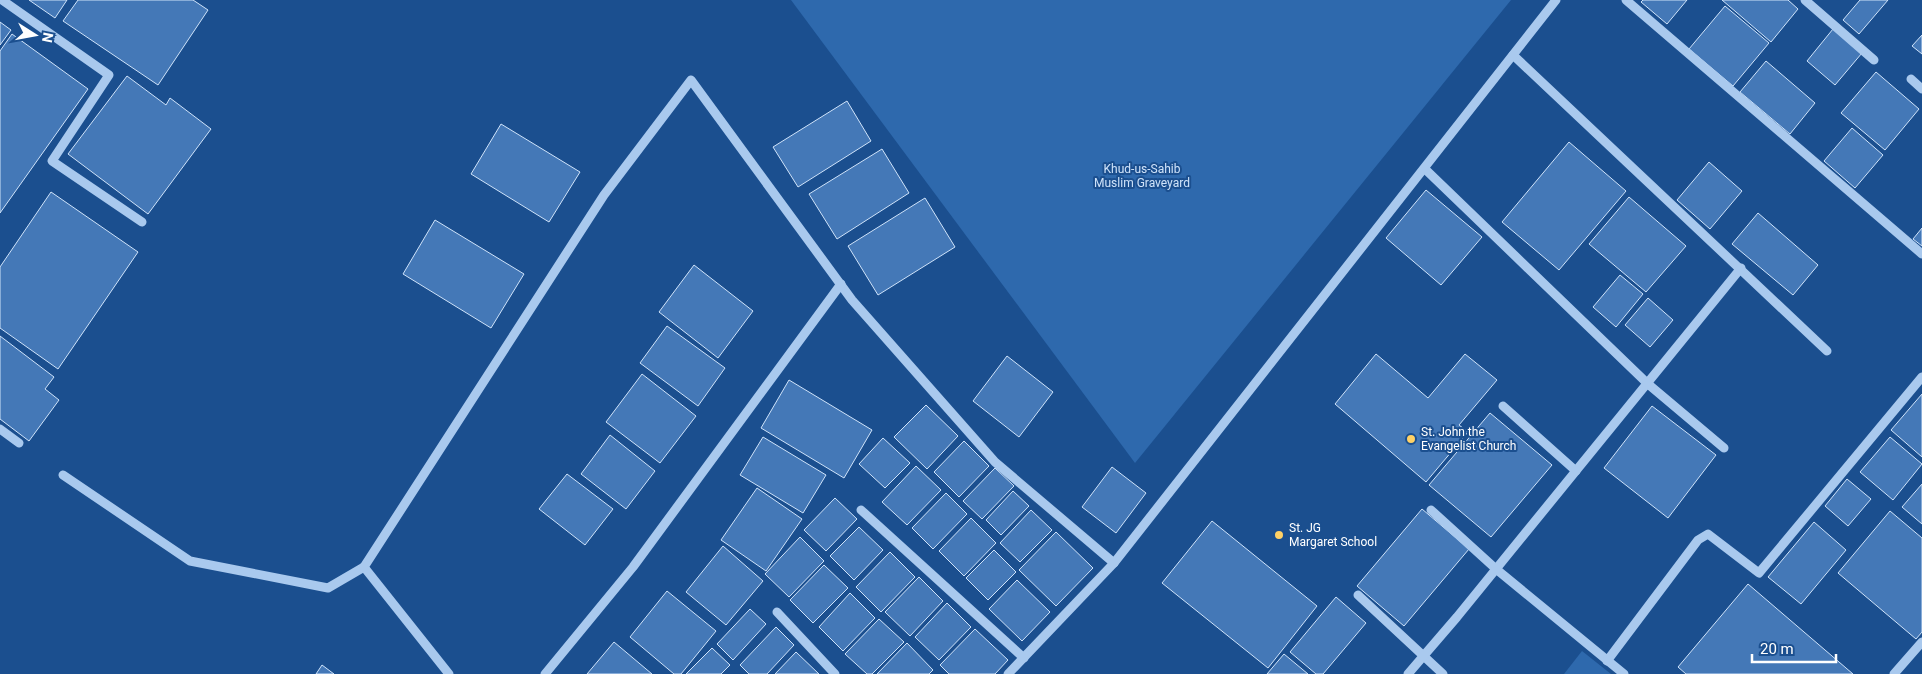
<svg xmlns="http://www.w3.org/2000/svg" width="1922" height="674" viewBox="0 0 1922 674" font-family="Roboto,sans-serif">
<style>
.green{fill:#2e69ad}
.building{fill:#4478b7;stroke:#cfe3fa}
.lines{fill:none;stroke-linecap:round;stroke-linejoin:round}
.minor{stroke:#a9c9ee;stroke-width:9}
.poi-dot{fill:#ffd166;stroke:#1b4f8f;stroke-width:2}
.labels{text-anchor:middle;stroke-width:4;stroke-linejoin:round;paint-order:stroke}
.park-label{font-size:12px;fill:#cfe3fa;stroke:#1b4f8f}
.poi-label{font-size:12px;fill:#fff;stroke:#1b4f8f;text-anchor:start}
</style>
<rect width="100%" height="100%" fill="#1b4f8f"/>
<g class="green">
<path d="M791 0H1511L1135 463Z"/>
<path d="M1582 651 1611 674H1564Z"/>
</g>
<g class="building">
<path d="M29 0H67L55 18Z"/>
<path d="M78 0H193L208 10 158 85 63 21Z"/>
<path d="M1643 0H1687L1667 24 1641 2Z"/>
<path d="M1722 0H1788L1798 9 1771 42Z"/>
<path d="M1860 0H1888L1859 34 1843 20Z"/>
<path d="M1725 6 1769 43 1733 86 1689 49Z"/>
<path d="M0 22 11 30 0 45Z"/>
<path d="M1833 29 1862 53 1835 85 1807 61Z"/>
<path d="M12 34 88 89 0 213V51Z"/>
<path d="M1922 35V54L1912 46Z"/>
<path d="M1766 61 1815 103 1790 134 1740 92Z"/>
<path d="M1876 72 1919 109 1885 150 1841 113Z"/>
<path d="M127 76 166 105 170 98 211 129 148 214 68 154Z"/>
<path d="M847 101 871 141 798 187 773 147Z"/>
<path d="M501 124 580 172 549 222 471 174Z"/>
<path d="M1852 128 1883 155 1855 188 1824 161Z"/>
<path d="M1569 142 1626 191 1559 270 1502 222Z"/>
<path d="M882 149 909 193 837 239 809 194Z"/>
<path d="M1709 162 1742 191 1710 229 1677 200Z"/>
<path d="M1426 190 1482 237 1441 285 1386 238Z"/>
<path d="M51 192 138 252 58 369 0 328V267Z"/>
<path d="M1629 197 1686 246 1646 292 1589 244Z"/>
<path d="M925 198 955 247 878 295 848 246Z"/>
<path d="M1758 213 1818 265 1793 295 1732 244Z"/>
<path d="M435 220 524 274 491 328 403 274Z"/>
<path d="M1922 228V246L1913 239Z"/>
<path d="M694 265 753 311 718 358 659 312Z"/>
<path d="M1620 275 1643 294 1616 327 1593 307Z"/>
<path d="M1648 298 1673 320 1650 347 1625 325Z"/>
<path d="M667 326 725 368 698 406 640 363Z"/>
<path d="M0 336 54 377 45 389 59 400 29 441 0 419Z"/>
<path d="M1376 354 1428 398 1465 354 1497 380 1459 425 1468 432 1426 482 1335 404Z"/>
<path d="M1007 356 1053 392 1019 437 973 401Z"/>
<path d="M642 374 696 416 660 463 606 422Z"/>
<path d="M789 380 872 430 844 478 761 428Z"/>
<path d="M1922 394V457L1891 430Z"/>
<path d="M926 405 958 436 927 469 894 437Z"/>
<path d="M1652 406 1716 455 1668 518 1604 468Z"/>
<path d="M1490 413 1552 465 1491 537 1429 485Z"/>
<path d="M610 435 655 471 626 509 581 474Z"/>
<path d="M763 437 826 475 803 513 740 475Z"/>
<path d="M1890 437 1922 464 1893 500 1860 472Z"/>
<path d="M883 438 910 463 885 488 859 464Z"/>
<path d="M964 441 989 466 959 497 934 472Z"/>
<path d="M916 466 941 490 907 525 882 502Z"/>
<path d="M1112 467 1146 493 1116 533 1082 507Z"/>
<path d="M995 468 1014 486 982 519 963 501Z"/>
<path d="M567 474 613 509 585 545 539 509Z"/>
<path d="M1847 479 1871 499 1848 526 1825 506Z"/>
<path d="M1922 484V524L1902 507Z"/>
<path d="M757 488 802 519 766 571 721 540Z"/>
<path d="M1013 491 1029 506 1001 535 986 520Z"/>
<path d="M946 493 967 514 933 549 912 528Z"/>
<path d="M835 498 857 519 826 551 804 530Z"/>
<path d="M1422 509 1469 549 1404 626 1357 586Z"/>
<path d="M1031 510 1052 530 1020 562 1000 543Z"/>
<path d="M1890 511 1922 538V632L1916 639 1838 573Z"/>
<path d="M971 518 996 543 964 576 939 551Z"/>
<path d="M1212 521 1317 606 1268 668 1162 583Z"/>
<path d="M1814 522 1846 550 1801 604 1768 577Z"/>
<path d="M859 527 883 550 854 580 830 556Z"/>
<path d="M1056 532 1093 568 1056 606 1019 570Z"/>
<path d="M800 537 824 561 789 597 765 574Z"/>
<path d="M723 546 763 581 726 625 686 592Z"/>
<path d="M994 550 1016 572 988 600 966 578Z"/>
<path d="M890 552 915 577 881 612 856 587Z"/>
<path d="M824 565 848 588 813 623 790 600Z"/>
<path d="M919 577 943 601 910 636 885 612Z"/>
<path d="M1017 580 1050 612 1022 641 989 609Z"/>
<path d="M1748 584 1853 674H1686L1678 667Z"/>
<path d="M667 591 716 631 681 674H674L630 637Z"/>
<path d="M850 593 875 618 843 651 819 627Z"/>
<path d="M1336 597 1366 623 1323 674H1316L1290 652Z"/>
<path d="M947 603 971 627 939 660 915 637Z"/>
<path d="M750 609 766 624 733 660 717 644Z"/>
<path d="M879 619 904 642 872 674H867L845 654Z"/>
<path d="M776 627 794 645 767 674H749L740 665Z"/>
<path d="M975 629 1008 660 995 674H949L940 665Z"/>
<path d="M614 642 652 674H587Z"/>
<path d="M907 643 933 670 929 674H877Z"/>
<path d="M712 648 730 665 721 674H686Z"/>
<path d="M796 652 819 674H775Z"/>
<path d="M1284 654 1308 674H1267Z"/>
<path d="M322 665 334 674H316Z"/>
</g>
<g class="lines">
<g class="minor">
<path d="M2 0 109 75 52 161 142 222"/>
<path d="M1626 0 1922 254"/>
<path d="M1805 0 1874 60"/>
<path d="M1513 55 1827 351"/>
<path d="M1911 79 1922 89"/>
<path d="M1425 169 1648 384 1724 448"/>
<path d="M1503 406 1576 471"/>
<path d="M0 429 19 443"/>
<path d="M63 475 190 561 328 588 364 567"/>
<path d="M861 510 1024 658"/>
<path d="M1431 510 1496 569 1624 674"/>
<path d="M1358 595 1443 674"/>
<path d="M777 612 835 674"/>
<path d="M1607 661 1698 540 1708 534 1759 573 1922 377"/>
<path d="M449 674 364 567 604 195 691 80 852 300 995 462 1114 563"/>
<path d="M545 674 633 567 841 284"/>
<path d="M1008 674 1114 563 1556 0"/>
<path d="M1408 674 1457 617 1741 268"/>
<path d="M1894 674 1922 642"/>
</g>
</g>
<g class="poi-dot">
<circle cx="1411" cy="439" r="5"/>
<circle cx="1279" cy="535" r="5"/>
</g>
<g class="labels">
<g class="park-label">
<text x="1142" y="173">Khud-us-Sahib<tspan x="1142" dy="14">Muslim Graveyard</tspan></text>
</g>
<g class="poi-label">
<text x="1421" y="436">St. John the<tspan x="1421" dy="14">Evangelist Church</tspan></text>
<text x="1289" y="532">St. JG<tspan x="1289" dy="14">Margaret School</tspan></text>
</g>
</g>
<g transform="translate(35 35) rotate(101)" stroke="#1b4f8f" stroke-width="4" paint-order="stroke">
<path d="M0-4L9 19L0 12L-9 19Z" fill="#ffffff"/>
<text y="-8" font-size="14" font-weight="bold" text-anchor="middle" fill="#ffffff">N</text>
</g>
<path d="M1752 654v8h84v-8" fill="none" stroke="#ffffff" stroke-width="2.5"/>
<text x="1760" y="654" font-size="15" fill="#ffffff" stroke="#1b4f8f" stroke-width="4" paint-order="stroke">20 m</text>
</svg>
